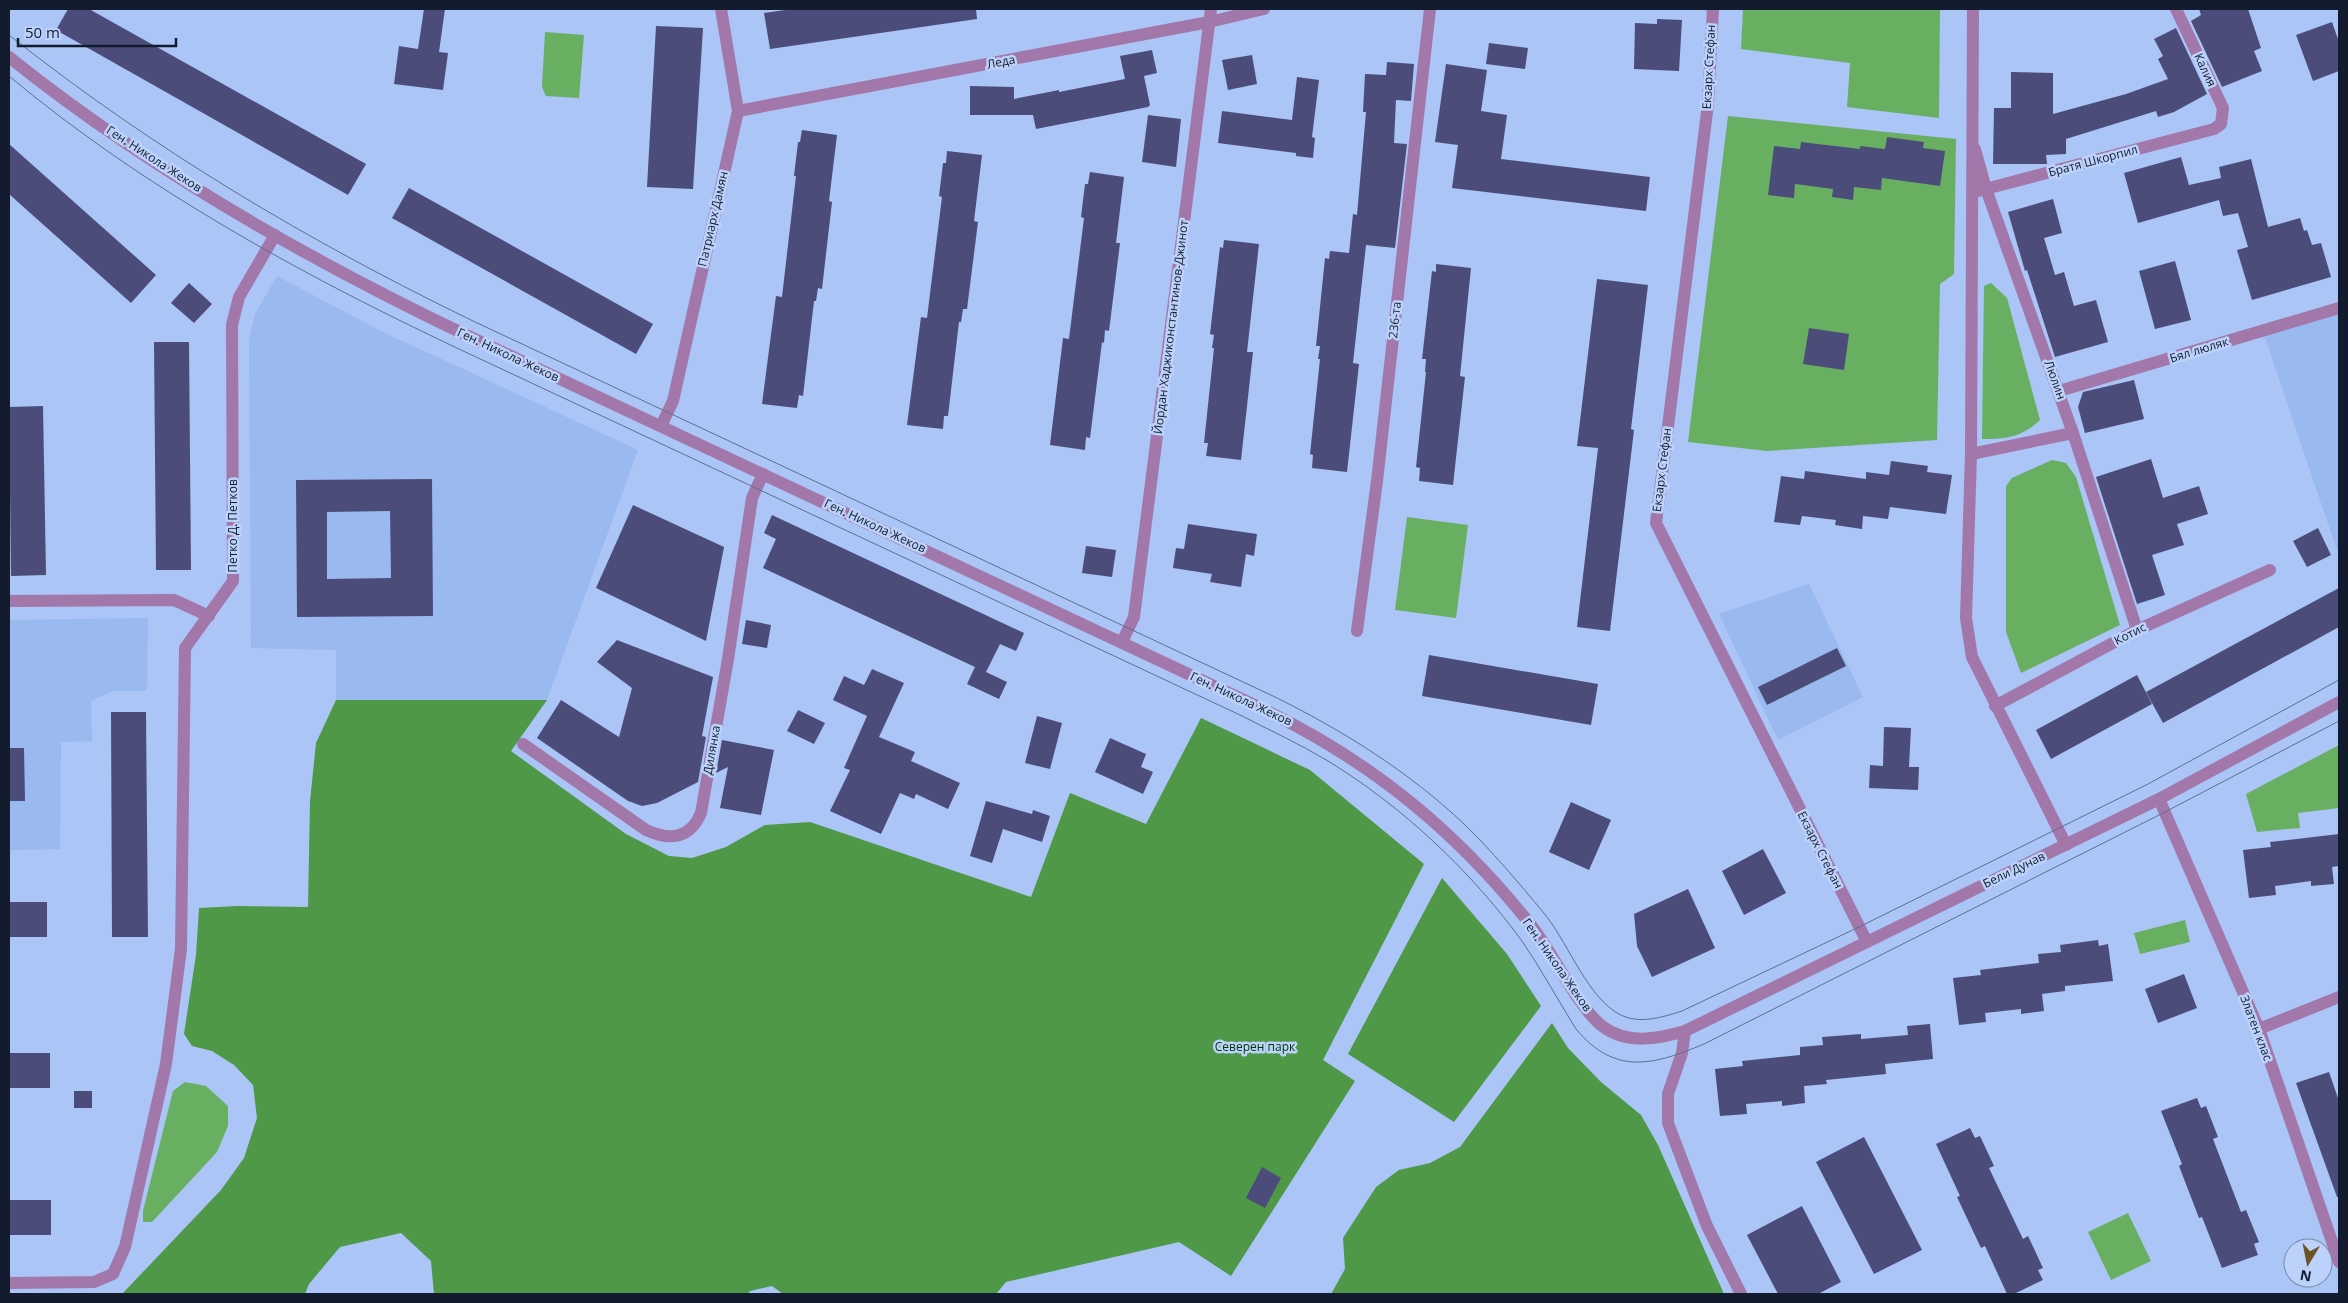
<svg xmlns="http://www.w3.org/2000/svg" width="2348" height="1303" viewBox="0 0 2348 1303" font-family="'Open Sans',sans-serif">
<style>
.built{fill:#9ab9ef}
.green{fill:#69af62}
.forest{fill:#4e9848}
.building{fill:#4c4c7b;fill-rule:evenodd}
.lines{fill:none;stroke-linecap:round;stroke-linejoin:round}
.minor{stroke:#a277a9;stroke-width:12}
.tertiary{stroke:#a277a9;stroke-width:12}
.tram{stroke:#5d7091;stroke-width:1}
.labels{text-anchor:middle;stroke-width:5;stroke-linejoin:round;paint-order:stroke}
.street-label{font-size:12px;fill:#121c2e;stroke:#bcd2fa}
.park-label{font-size:12px;fill:#003600;stroke:#bcd2fa}
</style>
<rect width="100%" height="100%" fill="#aac5f6"/>
<g class="built">
<path d="M277 276 383 332 638 450 547 700H336V650L251 648 249 340 255 314Z"/>
<path d="M2339 312V549L2337 550 2263 332Z"/>
<path d="M1809 584 1863 697 1778 740 1719 614Z"/>
<path d="M148 618 147 691H112L91 701 92 741 61 742 60 849 9 850V620Z"/>
</g>
<g class="green">
<path d="M1743 9H1940L1939 118 1847 107 1850 63 1741 49Z"/>
<path d="M545 32 584 35 579 98 546 96 542 87Z"/>
<path d="M1728 116 1956 139 1954 274 1940 284 1937 440 1767 451 1688 442Z"/>
<path d="M1991 283 2007 298 2040 420C2022 437 2006 439 1982 439L1984 286Z"/>
<path d="M2052 460 2066 463 2076 477 2120 625 2021 673 2006 632V486L2012 478Z"/>
<path d="M1407 517 1468 525 1456 618 1395 610Z"/>
<path d="M2339 745V808L2298 813 2300 828 2257 832 2246 794Z"/>
<path d="M2185 920 2190 942 2140 954 2134 933Z"/>
<path d="M185 1082 206 1086 228 1106V1126L217 1152 152 1222H143V1211L173 1091Z"/>
<path d="M2128 1213 2151 1261 2111 1280 2088 1232Z"/>
</g>
<g class="forest">
<path d="M336 700H547L511 751 626 834 669 856 692 858 726 847 765 825 810 822 1031 897 1070 793 1146 824 1201 718 1310 770 1424 864 1323 1060 1355 1081 1231 1276 1179 1242 1006 1282 996 1294H783L772 1286 750 1291 748 1294H434L431 1261 401 1233 340 1247 309 1284 305 1294 123 1293 221 1190 244 1158 257 1118 253 1085 234 1065 212 1051 192 1046 184 1034 196 955 199 908 237 906 308 907 310 801 316 743Z"/>
<path d="M1442 878 1507 954 1541 1006 1454 1122 1348 1054Z"/>
<path d="M1552 1023 1568 1048 1601 1082 1641 1115 1658 1145 1724 1294H1331L1345 1269 1343 1238 1376 1187 1399 1170 1430 1163 1460 1147Z"/>
</g>
<g class="building">
<path d="M68 9H89L366 164 348 195 56 30Z"/>
<path d="M424 9H445L439 52 448 53 443 90 394 84 399 46 418 49Z"/>
<path d="M792 9H976L977 19 770 49 764 13Z"/>
<path d="M2199 9H2248L2261 48 2254 51 2262 71 2222 87 2191 21 2201 15Z"/>
<path d="M1657 19 1682 20 1679 71 1634 69 1635 23 1657 24Z"/>
<path d="M2332 22 2339 42V71L2313 81 2296 35Z"/>
<path d="M656 26 703 28 693 189 647 187Z"/>
<path d="M2176 28 2207 94 2174 112 2158 117 2156 111 2066 139V154L2046 155 2047 164H1993L1994 108H2011V72L2053 73V114L2126 94 2168 79 2158 59 2163 56 2154 39Z"/>
<path d="M1489 43 1528 48 1525 69 1486 64Z"/>
<path d="M1152 50 1157 73 1144 76 1150 105 1148 107 1036 129 1033 115H970V86L1014 87V99L1059 90V92L1125 79 1120 56Z"/>
<path d="M1252 55 1257 84 1228 90 1222 60Z"/>
<path d="M1387 62 1414 64 1411 101 1396 100 1394 143 1407 144 1395 248 1366 245 1353 363 1359 364 1347 472 1312 468 1313 455 1310 454 1320 359H1318L1320 346H1316L1325 258 1329 259 1330 251 1349 253 1353 214 1357 215 1366 112H1363L1365 74 1386 75Z"/>
<path d="M1446 64 1487 70 1481 111 1507 115 1501 159 1650 177 1646 211 1452 188 1458 145 1435 142Z"/>
<path d="M1297 77 1319 80 1312 137 1315 138 1313 158 1296 156V153L1218 143 1222 111 1292 120Z"/>
<path d="M1148 115 1181 119 1176 167 1142 162Z"/>
<path d="M802 130 837 135 829 201 832 202 822 289 818 288 816 301H814L803 396 799 395 797 408 762 404 776 296 782 297 796 176H794L798 142H800Z"/>
<path d="M1887 137 1924 142 1923 148 1945 151 1940 186 1882 178 1881 190 1854 187 1853 200 1832 197 1833 189 1795 184 1794 198 1768 195 1774 146 1800 149 1801 142 1860 149V146L1885 149Z"/>
<path d="M9 144 156 275 131 303 9 194Z"/>
<path d="M947 151 982 155 974 221 978 222 967 309H963L961 322H959L948 416H944L943 429 907 425 921 317 927 318 942 197 939 196 943 163H946Z"/>
<path d="M2181 157 2189 185 2221 178 2219 167 2251 159 2268 227 2300 218 2304 231 2307 230 2312 245 2321 243 2331 277 2252 300 2237 250 2248 247 2238 213 2223 216 2219 200 2138 223 2124 173Z"/>
<path d="M1090 172 1124 177 1116 243H1120L1109 331 1105 330 1104 343 1102 342 1090 438 1086 437 1085 450 1050 445 1063 338 1069 339 1084 218 1081 217 1085 184H1088Z"/>
<path d="M409 188 653 324 636 354 392 218Z"/>
<path d="M2053 199 2062 233 2044 238 2055 275 2064 272 2074 306 2096 300 2108 342 2055 357 2027 270 2025 271 2008 212Z"/>
<path d="M1224 240 1259 244 1247 352H1253L1241 460 1206 456 1208 443H1204L1214 348H1212L1214 335 1210 334 1220 247 1223 248Z"/>
<path d="M2175 261 2191 320 2155 329 2139 271Z"/>
<path d="M1436 264 1471 268 1460 376 1465 377 1453 485 1419 481 1420 468 1416 467 1426 372H1425L1426 359H1422L1432 271 1436 272Z"/>
<path d="M1597 279 1648 285 1631 429 1634 430 1610 631 1577 627 1598 448 1577 446Z"/>
<path d="M189 283 212 304 194 323 171 303Z"/>
<path d="M1809 328 1849 334 1844 370 1803 364Z"/>
<path d="M154 342H189L191 570H156Z"/>
<path d="M2134 380 2144 419 2085 433 2078 407 2083 392Z"/>
<path d="M43 406 46 575 11 576 9 407Z"/>
<path d="M2151 459 2163 498 2199 486 2208 514 2177 524 2184 545 2152 555 2165 595 2137 604 2096 477Z"/>
<path d="M1891 461 1928 466 1927 472 1952 475 1946 514 1890 507 1888 519 1863 516 1862 529 1835 525 1836 520 1802 516 1800 525 1774 522 1781 476 1804 479 1805 471 1866 479V472L1889 475Z"/>
<path d="M432 479 433 616 297 617 296 480ZM390 511 391 578 327 579V512Z"/>
<path d="M633 505 724 547 706 641 596 588Z"/>
<path d="M772 515 1024 633 1016 651 1000 644 986 672 1007 682 999 699 967 684 975 667 763 568 776 539 764 533Z"/>
<path d="M1188 524 1257 534 1254 556 1246 554 1241 587 1210 582 1212 574 1173 568 1176 548 1184 549Z"/>
<path d="M2318 528 2331 555 2307 567 2293 541Z"/>
<path d="M1086 546 1116 550 1112 577 1082 573Z"/>
<path d="M2339 588V627L2163 723 2146 692Z"/>
<path d="M746 620 771 625 767 648 742 644Z"/>
<path d="M617 640 713 677 702 736 706 737 698 782 657 803 642 806 628 801 537 738 561 700 619 737 632 688 597 662Z"/>
<path d="M1837 648 1846 666 1767 705 1758 687Z"/>
<path d="M1429 655 1598 684 1591 725 1422 696Z"/>
<path d="M872 669 904 683 879 737 915 752 911 761 960 783 948 809 916 794 914 799 900 793 881 834 830 811 850 770 844 768 867 716 833 700 844 676 864 685Z"/>
<path d="M2137 675 2152 704 2051 759 2036 730Z"/>
<path d="M798 710 825 723 814 744 787 731Z"/>
<path d="M111 712H146L148 937H112Z"/>
<path d="M1037 716 1062 723 1050 769 1025 763Z"/>
<path d="M1884 727 1911 728 1909 767H1919L1918 790 1869 788 1870 765 1883 766Z"/>
<path d="M1110 738 1146 754 1141 767 1153 772 1143 794 1095 772Z"/>
<path d="M722 740 774 750 761 815 720 808 728 767 716 773Z"/>
<path d="M9 748H24L25 801H9Z"/>
<path d="M986 801 1032 814 1033 810 1050 816 1042 842 1003 829 992 863 970 856Z"/>
<path d="M1571 802 1611 820 1589 870 1549 852Z"/>
<path d="M2339 834V866L2332 867 2334 884 2311 886V881L2275 886 2276 895 2249 898 2243 850 2271 847 2270 842Z"/>
<path d="M1763 849 1786 893 1744 915 1722 871Z"/>
<path d="M1688 889 1715 948 1652 977 1637 946 1634 914Z"/>
<rect x="9" y="902" width="38" height="35"/>
<path d="M2098 940 2099 946 2108 944 2113 981 2065 986V991L2042 994 2044 1011 2021 1014V1009L1985 1013 1986 1022 1959 1025 1953 978 1981 975 1980 970 2039 963 2038 954 2061 952 2060 945Z"/>
<path d="M2184 974 2197 1008 2158 1023 2145 989Z"/>
<path d="M1930 1024 1933 1059 1885 1064 1886 1074 1826 1080 1827 1084 1804 1086 1805 1103 1782 1106V1101L1746 1104 1747 1114 1720 1116 1715 1069 1743 1066 1742 1061 1800 1055V1047L1823 1045 1822 1037 1861 1034V1039L1908 1035 1907 1026Z"/>
<rect x="9" y="1053" width="41" height="35"/>
<path d="M2329 1072 2339 1101V1197H2337L2296 1083Z"/>
<rect x="74" y="1091" width="18" height="17"/>
<path d="M2197 1098 2201 1108 2206 1106 2218 1137 2213 1139 2241 1212 2246 1210 2259 1242 2254 1244 2258 1255 2222 1268 2202 1217 2199 1218 2179 1166 2182 1164 2161 1111Z"/>
<path d="M1970 1128 1975 1138 1980 1136 1994 1166 1989 1168 2023 1239 2028 1236 2043 1268 2038 1270 2043 1280 2014 1294H2007L1985 1246 1981 1248 1957 1197 1960 1196 1936 1144Z"/>
<path d="M1864 1137 1922 1250 1874 1274 1816 1162Z"/>
<path d="M1262 1167 1281 1178 1265 1208 1246 1198Z"/>
<rect x="9" y="1200" width="42" height="35"/>
<path d="M1802 1206 1841 1282 1818 1294H1778L1747 1235Z"/>
</g>
<g class="lines">
<g class="minor">
<path d="M1713 9 1708 104 1656 523 1867 942"/>
<path d="M1973 9 1971 454 1966 618 1972 657 2066 845"/>
<path d="M738 111 1209 22 1264 9"/>
<path d="M1975 149 1986 189 2073 433 2137 630"/>
<path d="M1978 191 2214 129 2221 124 2223 108 2176 9"/>
<path d="M2059 391 2339 308"/>
<path d="M661 426 673 401 738 111 721 9"/>
<path d="M1971 454 2073 433"/>
<path d="M9 601 174 600 209 616"/>
<path d="M1357 631 1377 481 1430 9"/>
<path d="M1122 642 1134 617 1211 9"/>
<path d="M1995 706 2137 630 2270 570"/>
<path d="M523 744 646 830C670 841 690 839 701 813L728 659 752 498 763 474"/>
<path d="M2159 799 2259 1029 2339 1262"/>
<path d="M2259 1029 2339 997"/>
<path d="M1685 1031 1682 1053 1668 1094V1123L1707 1226 1741 1294"/>
<path d="M9 1283 94 1282 113 1274 125 1247 166 1064 181 949 185 648 233 581 232 325 239 297 275 235"/>
</g>
<path class="tertiary" d="M9 57C146 167 307 259 466 335L1265 710C1372 762 1456 831 1530 924 1553 952 1576 1005 1602 1026 1627 1045 1658 1039 1685 1031L2159 799 2339 702"/>
<g class="tram">
<path d="M9 35C153 149 308 241 473 321L1273 696C1342 730 1408 771 1464 824 1492 851 1518 882 1543 912 1566 939 1584 990 1614 1011 1635 1026 1660 1018 1682 1011L1859 927 2148 784 2339 680"/>
<path d="M9 76C143 188 302 275 459 349L1240 715C1269 730 1300 744 1328 761 1403 807 1470 870 1522 941 1541 969 1558 1000 1576 1029 1615 1076 1654 1065 1704 1044L2165 812 2339 721"/>
</g>
</g>
<g class="labels">
<g class="street-label">
<text transform="translate(1001 62) rotate(-11)" y="4">Леда</text>
<text transform="translate(1709 67) rotate(-87)" y="4">Екзарх Стефан</text>
<text transform="translate(2205 70) rotate(65)" y="4">Калия</text>
<text transform="translate(154 159) rotate(33)" y="4">Ген. Никола Жеков</text>
<text transform="translate(2093 161) rotate(-15)" y="4">Братя Шкорпил</text>
<text transform="translate(713 219) rotate(-77)" y="4">Патриарх Дамян</text>
<text transform="translate(1395 320) rotate(-84)" y="4">236-та</text>
<text transform="translate(1171 327) rotate(-83)" y="4">Йордан Хаджиконстантинов-Джинот</text>
<text transform="translate(2199 350) rotate(-17)" y="4">Бял люляк</text>
<text transform="translate(508 355) rotate(25)" y="4">Ген. Никола Жеков</text>
<text transform="translate(2055 380) rotate(70)" y="4">Люлин</text>
<text transform="translate(1662 470) rotate(-83)" y="4">Екзарх Стефан</text>
<text transform="translate(233 526) rotate(-90)" y="4">Петко Д. Петков</text>
<text transform="translate(875 526) rotate(25)" y="4">Ген. Никола Жеков</text>
<text transform="translate(2130 634) rotate(-27)" y="4">Котис</text>
<text transform="translate(1241 699) rotate(25)" y="4">Ген. Никола Жеков</text>
<text transform="translate(712 750) rotate(-80)" y="4">Дилянка</text>
<text transform="translate(1820 850) rotate(63)" y="4">Екзарх Стефан</text>
<text transform="translate(2014 870) rotate(-26)" y="4">Бели Дунав</text>
<text transform="translate(1557 965) rotate(55)" y="4">Ген. Никола Жеков</text>
<text transform="translate(2256 1028) rotate(69)" y="4">Златен клас</text>
</g>
<g class="park-label">
<text x="1255" y="1051">Северен парк</text>
</g>
</g>
<rect width="2348" height="1303" fill="none" stroke="#121c2e" stroke-width="20"/>
<g transform="translate(2308 1263) rotate(190)"><circle r="24" fill="#bcd2fa" stroke="#7889a8"/>
<path d="M0-4L9 19L0 12L-9 19Z" fill="#6c5425"/>
<text y="-8" font-size="14" font-weight="bold" text-anchor="middle" fill="#121c2e">N</text>
</g>
<path d="M18 38v8h158v-8" fill="none" stroke="#121c2e" stroke-width="2.5"/>
<text x="25" y="38" font-size="15" fill="#121c2e" stroke="#bcd2fa" stroke-width="4" paint-order="stroke">50 m</text>
</svg>
